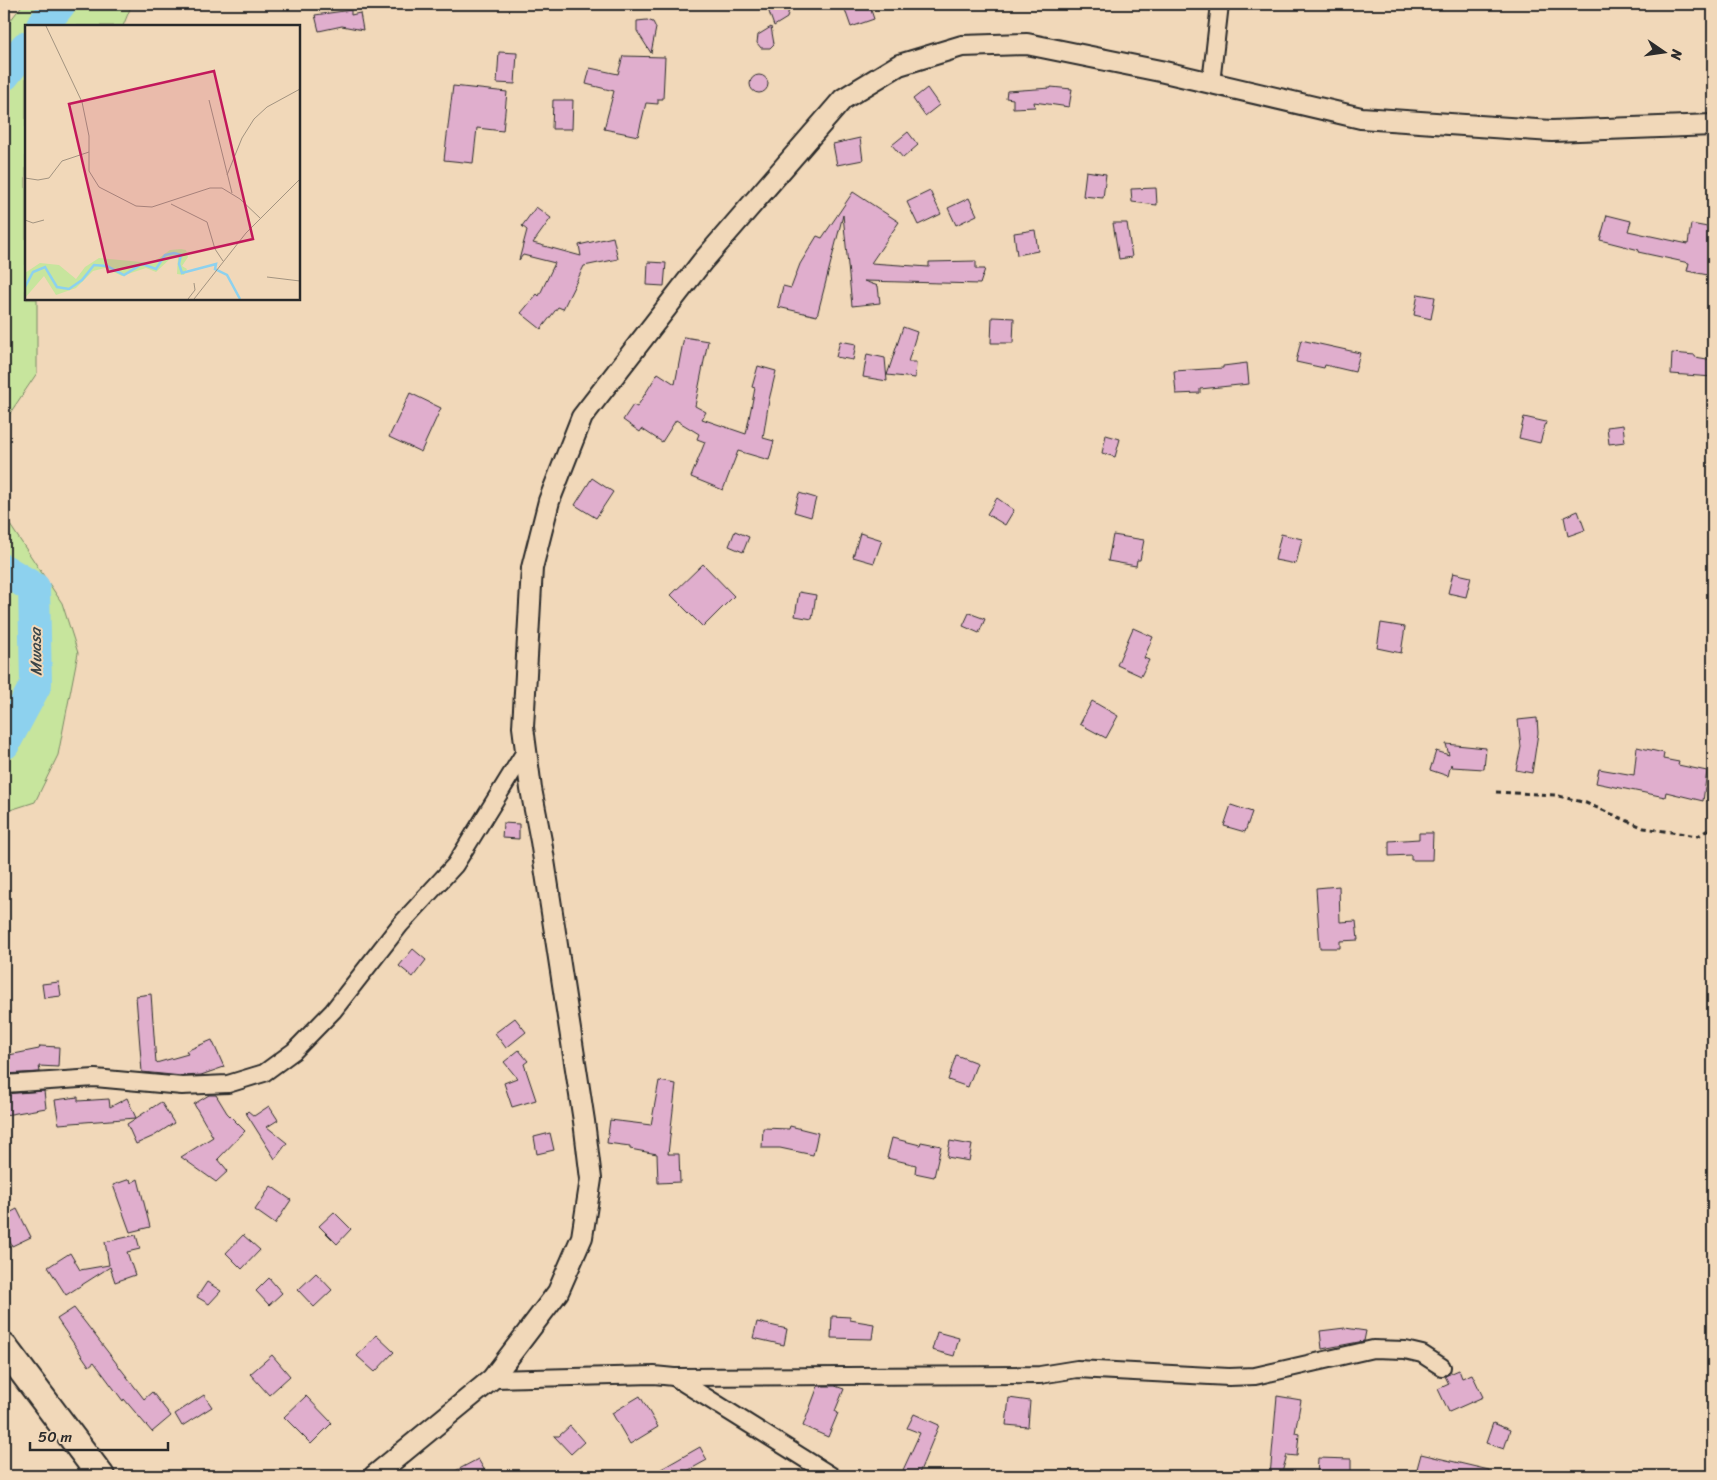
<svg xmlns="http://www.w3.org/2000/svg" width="1717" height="1480" viewBox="0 0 1717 1480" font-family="Sriracha,sans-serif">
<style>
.green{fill:#c7e59d;stroke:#798864}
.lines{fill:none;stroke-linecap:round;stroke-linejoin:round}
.river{stroke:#8dd1ee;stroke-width:32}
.building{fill:#e0aecd;stroke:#2b2b2b}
.minor-casing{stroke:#2b2b2b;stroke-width:20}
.tertiary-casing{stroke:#2b2b2b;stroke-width:24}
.trunk-casing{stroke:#2b2b2b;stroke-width:30}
.path{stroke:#2b2b2b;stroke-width:3;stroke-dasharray:5 4;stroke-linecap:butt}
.minor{stroke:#f1d8b9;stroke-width:16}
.tertiary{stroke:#f1d8b9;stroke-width:20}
.trunk{stroke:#f1d8b9;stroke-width:26}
.labels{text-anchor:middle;stroke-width:4;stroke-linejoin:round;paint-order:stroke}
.water-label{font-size:16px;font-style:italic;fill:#3a4448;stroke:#f1d8b9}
.inset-river{fill:none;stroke:#8dd1ee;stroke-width:2.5}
.inset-road{fill:none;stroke:#a29380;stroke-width:1}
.view{fill:#c2185b;fill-opacity:0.15;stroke:#c2185b;stroke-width:2.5}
.inset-edge{fill:none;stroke:#2b2b2b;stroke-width:2.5}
</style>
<rect width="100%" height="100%" fill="#f1d8b9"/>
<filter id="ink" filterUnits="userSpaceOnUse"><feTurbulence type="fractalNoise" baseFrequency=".02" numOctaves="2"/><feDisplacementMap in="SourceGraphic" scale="10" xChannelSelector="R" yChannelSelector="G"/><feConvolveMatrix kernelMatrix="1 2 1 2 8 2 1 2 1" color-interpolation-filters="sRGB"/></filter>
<g filter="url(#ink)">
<g class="green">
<path d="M23 4H132L123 26H26V299H37V373L4 422V29Z"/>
<path d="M4 516 62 603 78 653 58 755 35 802 4 812V681L11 666 4 656Z"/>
</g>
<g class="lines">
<g class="river">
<path d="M42 26 60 4"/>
<path d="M4 75 26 47"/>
<path d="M4 570 34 588 36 684 4 744"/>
</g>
</g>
<g class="building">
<path d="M771 4H790L787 18 774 26 769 12Z"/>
<path d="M854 4H869L874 19 851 27 844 7Z"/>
<path d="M351 10V15L360 13 363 30 342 26 319 31 315 15Z"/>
<path d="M647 20 653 22 656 28 651 53 637 31V21Z"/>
<path d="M771 27 774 44 770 48H761L757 43 758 35Z"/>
<path d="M499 52 517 53 515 84 497 83Z"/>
<path d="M623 56 665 57 663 99H658V104L646 103 638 136 604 129 614 91 586 84 590 68 618 74Z"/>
<circle cx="759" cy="84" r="9"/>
<path d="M453 86 507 92 503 131 477 128 473 163 444 160Z"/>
<path d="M1051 87 1072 89 1069 107 1034 102 1035 107 1013 108V99L1006 98 1007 91 1051 88Z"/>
<path d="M927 88 939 105 925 116 913 99Z"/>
<path d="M553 100H573L572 129H552Z"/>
<path d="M908 132 918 145 903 158 892 145Z"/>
<path d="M860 138 863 160 837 165 833 144Z"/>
<path d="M1086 171 1106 174 1103 198 1083 196Z"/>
<path d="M1156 188 1157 205 1132 202 1131 189Z"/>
<path d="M930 191 941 214 918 225 907 202Z"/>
<path d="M853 192 899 222 871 263 929 267V262L976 261V269H985L980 284 864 281 878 286 880 303 852 306 843 215 817 316 778 307 783 286 791 288 800 264 817 236 822 238Z"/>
<path d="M969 198 977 215 956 225 948 208Z"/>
<path d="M536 207 551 218 533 243 581 256 579 245 613 237 618 259 584 266 563 309 558 307 541 329 521 313 537 294 539 296 555 263 523 255 519 260 527 230 522 226Z"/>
<path d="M1607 215 1631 221 1628 231 1688 244 1691 224 1713 228V276L1687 271 1689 263 1638 252 1639 250 1600 240Z"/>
<path d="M1113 223H1127L1132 257 1119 259Z"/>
<path d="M1035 230 1038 251 1017 255 1014 233Z"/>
<path d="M648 262 666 263 664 286 647 285Z"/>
<path d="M1418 294 1435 297 1431 319 1414 315Z"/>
<path d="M992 317 1014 318 1013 343H991Z"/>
<path d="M903 327 917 332 908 362H916L915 378 887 375Z"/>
<path d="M684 337 708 341 695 406 706 412 702 419 746 434 755 388 752 387 758 366 776 371 769 400 763 438 774 441 769 460 738 451 723 490 691 477 705 442 697 439 699 434 676 420 662 442 642 429 640 432 623 420 633 405 637 407 658 373 675 384Z"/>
<path d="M1301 340 1360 353 1355 372 1325 365 1324 368 1296 362Z"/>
<path d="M840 341 856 344 853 360 836 357Z"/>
<path d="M1672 353 1695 355V357L1713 360V377L1671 374Z"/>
<path d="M867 354 885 358 887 381 863 377Z"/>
<path d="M1247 363 1249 384 1200 389V393L1176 394 1174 371 1223 368V366Z"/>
<path d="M410 393 441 408 421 452 389 437Z"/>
<path d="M1524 417 1546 422 1540 443 1519 438Z"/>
<path d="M1623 425 1625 442 1609 444 1607 427Z"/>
<path d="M1106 435 1120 439 1115 457 1102 453Z"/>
<path d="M592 478 613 492 596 518 575 505Z"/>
<path d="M799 493 816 498 811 517 794 512Z"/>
<path d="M997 498 1014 510 1005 525 987 514Z"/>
<path d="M1578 511 1585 530 1568 536 1564 517Z"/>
<path d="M735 531 749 537 743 552 729 546Z"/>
<path d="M860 533 882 540 874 563 853 557Z"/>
<path d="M1281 534 1302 539 1296 564 1275 560Z"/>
<path d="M1113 535 1144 540 1140 560H1137L1136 566 1108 561Z"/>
<path d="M703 564 734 596 703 627 671 595Z"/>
<path d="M1453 573 1471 577 1466 597 1448 593Z"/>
<path d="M799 592 816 595 812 619 795 616Z"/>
<path d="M969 613 985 619 979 633 963 626Z"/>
<path d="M1381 623 1405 627 1401 653 1377 648Z"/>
<path d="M1133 628 1153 637 1144 658 1149 660 1141 676 1117 665Z"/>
<path d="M1092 701 1118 716 1106 738 1080 724Z"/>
<path d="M1537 718 1538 733 1532 773 1516 770 1521 747 1518 720Z"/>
<path d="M1446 744 1486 748 1484 769 1452 767 1451 764 1448 776 1430 770 1436 751 1449 755Z"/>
<path d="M1637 747 1664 753 1663 759 1679 762 1678 765 1707 771 1703 801 1666 792 1665 797 1596 783 1599 769 1634 775Z"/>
<path d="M1231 805 1252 812 1245 832 1224 826Z"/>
<path d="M503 823 519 824V839L502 838Z"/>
<path d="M1419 833H1433L1432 860H1411V855L1389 856V841L1419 839Z"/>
<path d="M1339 886 1340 922 1356 921 1358 940 1340 941V948H1320L1316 888Z"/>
<path d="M413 949 426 960 413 977 399 966Z"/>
<path d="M59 982 61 996 44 998 42 984Z"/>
<path d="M151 994 156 1063 188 1054 186 1051 212 1040 224 1067 201 1075 182 1076 142 1072 136 996Z"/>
<path d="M515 1018 526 1032 506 1048 495 1033Z"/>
<path d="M40 1046 59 1047 58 1067 39 1066 40 1072 4 1074V1056L39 1049Z"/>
<path d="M519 1050 528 1061 524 1064 536 1100 512 1107 504 1083 517 1078 504 1062Z"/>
<path d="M956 1055 977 1063 968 1087 948 1080Z"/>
<path d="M659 1081 676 1084 668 1154H679L680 1182 658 1183 657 1154 630 1149V1146L607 1143 610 1120 651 1125Z"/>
<path d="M44 1091 46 1108 5 1115 4 1094Z"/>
<path d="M209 1095H216L227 1113 245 1131 218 1159 228 1171 216 1182 181 1157 213 1137 194 1104Z"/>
<path d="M78 1097V1101L109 1099 110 1107 127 1098 136 1118 59 1124 55 1100Z"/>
<path d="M161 1102 174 1123 154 1136 136 1144 127 1124Z"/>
<path d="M269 1106 278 1120 267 1127 287 1143 275 1159 246 1113 248 1111 254 1116Z"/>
<path d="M790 1126 818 1133 813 1155 780 1148H762L763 1128 789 1129Z"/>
<path d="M550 1133 554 1150 537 1154 534 1137Z"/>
<path d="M892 1138 920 1145 921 1142 941 1146 934 1177 915 1173 916 1165 887 1158Z"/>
<path d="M950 1141 972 1145 969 1161 947 1157Z"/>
<path d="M130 1179 131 1183 138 1179 150 1227 130 1232 113 1185Z"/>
<path d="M271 1186 291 1200 275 1224 255 1210Z"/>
<path d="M17 1209 31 1237 12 1246 4 1229V1216Z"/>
<path d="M334 1212 351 1229 337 1244 319 1226Z"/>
<path d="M136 1235 140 1249 127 1252 135 1275 115 1282 110 1267 66 1295 48 1267 70 1253 80 1270 109 1265 105 1242Z"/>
<path d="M243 1235 260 1250 242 1269 226 1253Z"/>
<path d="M316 1273 332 1290 314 1307 298 1290Z"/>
<path d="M269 1278 282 1293 269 1305 256 1291Z"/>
<path d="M207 1282 221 1291 209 1304 197 1297Z"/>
<path d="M74 1308 144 1399 152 1392 171 1416 152 1432 124 1399 123 1401 94 1362 89 1366 57 1319Z"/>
<path d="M832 1316 850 1317V1320L874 1324 872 1339 831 1338Z"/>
<path d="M757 1322 787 1329 784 1345 753 1338Z"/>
<path d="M1345 1328 1366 1331 1364 1341 1322 1349 1320 1331Z"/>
<path d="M937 1332 959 1338 954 1356 932 1350Z"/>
<path d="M376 1335 394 1352 375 1372 357 1356Z"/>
<path d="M272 1355 290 1376 269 1395 250 1374Z"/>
<path d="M1459 1370 1462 1378 1472 1374 1483 1397 1449 1412 1438 1389 1449 1384 1445 1376Z"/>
<path d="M818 1386H835L844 1389 835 1411 838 1413 828 1437 803 1426Z"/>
<path d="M204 1395 212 1407 182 1426 175 1414Z"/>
<path d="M306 1396 332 1423 311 1444 284 1417Z"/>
<path d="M640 1396 658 1427 630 1444 612 1413Z"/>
<path d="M1277 1396 1301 1400 1295 1433 1299 1434 1297 1456 1287 1455 1281 1476H1270Z"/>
<path d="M1009 1398 1030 1401 1028 1427 1006 1425Z"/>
<path d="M914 1414 939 1425 918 1476 903 1470 920 1433 907 1428Z"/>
<path d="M1493 1423 1510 1430 1504 1449 1486 1443Z"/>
<path d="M570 1426 584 1442 571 1454 554 1436H559Z"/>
<path d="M700 1447 707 1460 678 1476H649Z"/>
<path d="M1421 1454 1489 1470 1488 1476H1415Z"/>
<path d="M1318 1458 1351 1459V1476H1317Z"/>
<path d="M478 1459 488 1476H446Z"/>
</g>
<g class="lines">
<defs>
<g id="minor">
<path d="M1211 83 1220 4"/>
<path d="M4 1084 95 1078 182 1086 228 1084 264 1073 294 1051 333 1011 400 925 455 865 526 750"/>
<path d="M674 1377 832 1476"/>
<path d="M492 1379 654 1375 674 1377 1040 1375 1077 1369 1229 1377 1255 1376 1373 1349 1405 1350 1422 1354 1442 1367"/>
</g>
<path id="tertiary" d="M374 1476 492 1379 558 1292 582 1237 591 1179 584 1121 541 841 531 789 523 727 532 568 549 501 582 417 702 262 843 99 899 65 962 46 1027 44 1160 71 1361 118 1552 131 1713 125"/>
<path id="trunk" d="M4 1347 101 1476"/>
</defs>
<use href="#minor" class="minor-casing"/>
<use href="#tertiary" class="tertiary-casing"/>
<use href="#trunk" class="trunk-casing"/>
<path class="path" d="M1496 792 1555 795 1586 803 1644 828 1698 836 1713 827"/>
<use href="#minor" class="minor"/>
<use href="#tertiary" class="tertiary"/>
<use href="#trunk" class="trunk"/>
</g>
</g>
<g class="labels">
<g class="water-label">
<text transform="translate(35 652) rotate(-91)" y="6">Mwasa</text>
</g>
</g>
<g transform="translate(25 25)">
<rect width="275" height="275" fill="#f1d8b9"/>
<path d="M156 224 161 225 163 232 157 241 162 244 159 250 152 249 153 232 148 231 131 247 121 243 97 251 80 243 68 246 51 263 31 270 19 251 0 273V248L15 238 34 240 51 254 60 242 74 233 127 238 145 225Z" fill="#c7e59d"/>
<path class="inset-river" d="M0 262 8 247 20 242 32 262 44 264 57 255 69 240 82 241 99 250 117 239 131 244 140 230 149 228 156 230 154 239 157 248 191 239 190 244 202 250 215 274"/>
<path class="inset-road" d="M21 1 57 77 64 111V146L74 162 111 181 127 182 185 163H197L215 174 235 193M184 75 207 168M202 150 217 113 229 94 242 82 275 64M0 153 13 155 24 153 37 136 64 127M146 179 182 197 190 224 198 236M0 195 8 198 19 195M242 252 275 256M163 274 170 265 169 258M169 274 221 208 275 154"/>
<path class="view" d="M189 46 228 214 83 247 44 79Z"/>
<rect width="275" height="275" class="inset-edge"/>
</g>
<rect width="1717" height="1480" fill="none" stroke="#f1d8b9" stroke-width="20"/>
<rect x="10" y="10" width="1697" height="1460" fill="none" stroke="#2b2b2b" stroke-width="2" filter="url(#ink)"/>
<g transform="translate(1664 52) rotate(103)" stroke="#f1d8b9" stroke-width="4" paint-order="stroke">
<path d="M0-4L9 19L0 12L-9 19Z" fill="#2b2b2b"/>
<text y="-8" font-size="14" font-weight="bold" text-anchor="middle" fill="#2b2b2b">N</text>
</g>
<path d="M30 1442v8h138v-8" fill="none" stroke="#2b2b2b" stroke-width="2.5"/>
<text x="38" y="1442" font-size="15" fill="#2b2b2b" stroke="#f1d8b9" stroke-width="4" paint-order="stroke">50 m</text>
</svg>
